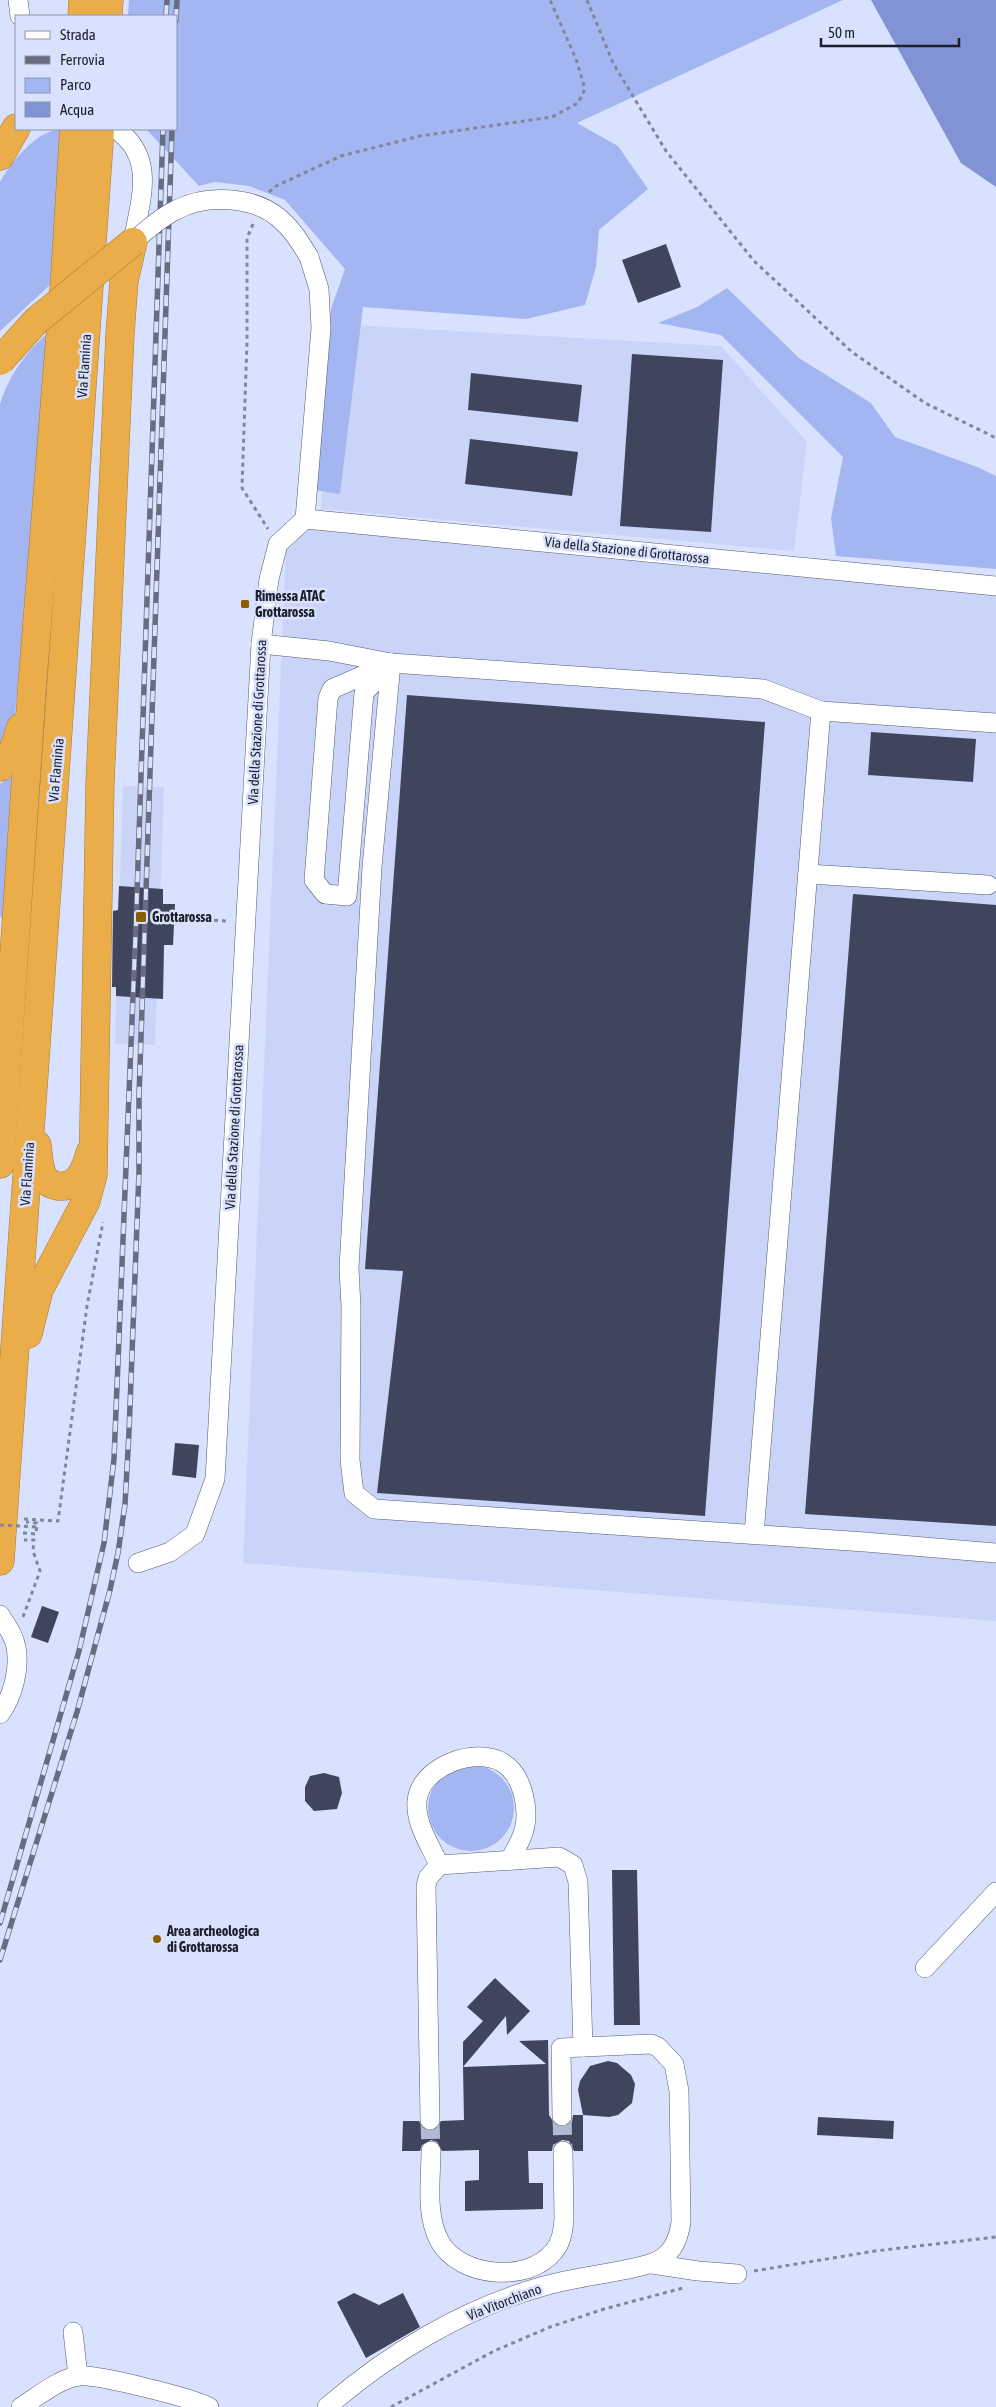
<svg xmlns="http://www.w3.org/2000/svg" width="996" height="2407" viewBox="0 0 996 2407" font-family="'Asap Condensed',sans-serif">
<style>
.built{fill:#c9d4f8}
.green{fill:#a4b6f2}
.water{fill:#8293d5}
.building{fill:#3e455d}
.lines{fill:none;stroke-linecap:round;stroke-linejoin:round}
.minor-tunnel{stroke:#b2bad3;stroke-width:19;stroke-dasharray:19 9;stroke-linecap:butt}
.minor-casing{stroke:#535a73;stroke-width:20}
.highway-casing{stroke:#a37b3e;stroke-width:29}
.path{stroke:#81879b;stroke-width:3;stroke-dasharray:4 4;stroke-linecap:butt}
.minor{stroke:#fff;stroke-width:19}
.highway{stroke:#ebad4a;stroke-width:28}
.rail-casing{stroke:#676c7e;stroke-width:5.5}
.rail{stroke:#d8e1fe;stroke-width:4;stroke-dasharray:11;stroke-linecap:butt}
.minor-bridge-casing{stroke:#535a73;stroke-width:20;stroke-linecap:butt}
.highway-bridge-casing{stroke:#a37b3e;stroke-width:29;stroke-linecap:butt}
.path-bridge{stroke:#81879b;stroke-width:3;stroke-dasharray:4 4;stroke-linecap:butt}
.minor-bridge{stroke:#fff;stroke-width:19}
.highway-bridge{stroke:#ebad4a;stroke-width:28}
.poi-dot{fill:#8b5e02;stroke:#d8e1fe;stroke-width:2}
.labels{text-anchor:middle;stroke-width:5;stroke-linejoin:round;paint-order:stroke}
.street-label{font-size:14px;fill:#1c1f29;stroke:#d8e1fe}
.poi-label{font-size:14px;font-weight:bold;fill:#1c1f29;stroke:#d8e1fe;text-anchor:start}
</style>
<rect width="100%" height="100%" fill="#d8e1fe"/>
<g class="built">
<path d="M334 324 721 346 807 442 794 551 321 509Z"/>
<path d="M287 524 996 588V1621L243 1563Z"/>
<path d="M123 786 164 787 155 1045 115 1044Z"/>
</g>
<g class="green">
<path d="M129 0H843L577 123 618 146 648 189 599 230 596 267 585 305 526 319 363 307 340 494 315 490 331 309 345 269 285 200 249 186 215 182 199 186 147 130 176 129V16H128Z"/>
<path d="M64 129 52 283 0 331V182C12 161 37 129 64 129Z"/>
<path d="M727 288 799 358 871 403 895 437 977 467 996 476V569L836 556 831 518 843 457 721 335 658 323 697 307Z"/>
<path d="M51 330 15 715 7 747 0 756V404C10 373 26 352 51 330Z"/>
<path d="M14 772 3 921 0 916V784Z"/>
<circle cx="471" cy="1808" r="43"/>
</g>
<path class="water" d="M871 0H996V187L961 163Z"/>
<g class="building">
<path d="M666 244 681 287 638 303 622 260Z"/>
<path d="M632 354 723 360 711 532 620 526Z"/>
<path d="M471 373 582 385 578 422 468 410Z"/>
<path d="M470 439 578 452 572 496 465 484Z"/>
<path d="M407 695 765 722 705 1516 377 1493 403 1271 365 1269Z"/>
<path d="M871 732 976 739 973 782 868 775Z"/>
<path d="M119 886 163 889V904H175L173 945H164L163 999 116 996V987H112L113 911 118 910Z"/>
<path d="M853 894 996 905V1526L805 1514Z"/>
<path d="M175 1443 199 1445 196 1478 172 1475Z"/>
<path d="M42 1606 59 1612 48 1643 31 1637Z"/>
<path d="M324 1773 339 1777 342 1793 337 1809 314 1811 305 1801V1787L310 1776Z"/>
<path d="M612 1870H637L640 2025H614Z"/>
<path d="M495 1978 530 2011 507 2035 506 2016 463 2067V2042L483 2021 467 2007Z"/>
<path d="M548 2040 549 2115 556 2126 562 2127 572 2122 573 2115H583V2151H574L569 2141 562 2140 553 2145 552 2151H528L529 2183H543V2209L465 2211V2181L479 2180V2150L442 2151 437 2142 431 2140 422 2145 420 2151H402L403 2121H419L424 2130 430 2131 436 2129 441 2121 464 2120 463 2067 546 2064 519 2041Z"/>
<path d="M608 2061 617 2063 631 2075 635 2084 632 2103 618 2115 609 2117 583 2115 578 2090 580 2081 590 2066Z"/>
<path d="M818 2117 894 2121 893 2139 817 2135Z"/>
<path d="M354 2293 379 2305 403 2293 420 2327 366 2358 337 2302Z"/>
</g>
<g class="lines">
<g class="minor-tunnel">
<path d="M562 2116 563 2151"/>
<path d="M430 2120 431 2151"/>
</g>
<defs>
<g id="minor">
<path d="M18 0 20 16"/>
<path d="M116 129C157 158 140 200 133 242"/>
<path d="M305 519 321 328 319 289 309 257"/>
<path d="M261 644 329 651 391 663 763 689 821 711"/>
<path d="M391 663 372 867 349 1268 351 1307 350 1460 354 1493 374 1509 865 1542 996 1553"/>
<path d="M391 663 364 693 347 896 325 894 314 880 328 698 332 689Z"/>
<path d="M808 874 988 885"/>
<path d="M754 1534 821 711 996 723"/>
<path d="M138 1563 170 1552 195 1534 215 1479 261 644 269 579 278 544 305 519 996 586"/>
<path d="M0 1615C6 1625 14 1635 16 1647 20 1669 13 1696 0 1714"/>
<path d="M439 1865C430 1845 415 1823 417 1801 420 1766 476 1746 503 1763 524 1776 531 1814 522 1836 519 1844 514 1852 510 1860"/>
<path d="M925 1968 996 1892"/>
<path d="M430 2120 426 1886 428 1878 439 1865 559 1857 573 1865 578 1882 583 2047"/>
<path d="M431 2151C431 2180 425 2215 440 2242 460 2277 528 2284 554 2251 562 2242 563 2230 564 2219L563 2151"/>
<path d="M652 2264 698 2271 737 2274"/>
<path d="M73 2332 78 2376"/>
<path d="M21 2407C37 2397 60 2378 79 2376 96 2374 193 2398 209 2407"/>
<path d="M327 2407C389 2353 465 2308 544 2286 578 2276 615 2274 649 2264 670 2258 678 2243 681 2222L679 2091 674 2064 658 2047 651 2044 561 2048 562 2116"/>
</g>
<g id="highway">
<path d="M82 16 83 0"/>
<path d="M108 16 109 0"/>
<path d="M0 156 16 128"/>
<path d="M0 767 11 756 21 727"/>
<path d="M37 1145C39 1156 38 1170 45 1179 48 1183 53 1185 58 1186 79 1188 85 1170 90 1153"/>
<path d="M0 1164 32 687 65 276 74 129"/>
<path d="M28 1334 39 1290 86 1201 93 1175 100 783 120 334 124 281 133 242"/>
<path d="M0 1561 100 129"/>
</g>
</defs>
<use href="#minor" class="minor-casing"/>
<use href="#highway" class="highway-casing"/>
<g class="path">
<path d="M587 0 613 63 666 151 754 261 852 352 925 403 996 438"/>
<path d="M269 192 276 186 341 156 420 136 552 117 578 103 585 89 576 59 550 0"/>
<path d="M253 224 247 238V341L242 488 268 529"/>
<path d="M174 918 227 921"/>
<path d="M24 1519 58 1521 87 1306 103 1222"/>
<path d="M23 1533 36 1534 37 1523 26 1522"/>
<path d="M23 1617 40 1571 33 1551 34 1540H24"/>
<path d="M754 2271 875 2251 996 2237"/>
<path d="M391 2407 494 2351 550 2327 604 2309 683 2288"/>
</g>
<use href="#minor" class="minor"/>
<use href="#highway" class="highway"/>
<defs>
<g id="rail">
<path d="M166 16 167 0"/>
<path d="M176 20 177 0"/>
<path d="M0 1923 79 1651 104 1543 114 1459 136 923 163 129"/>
<path d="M0 1960 77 1712 110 1590 118 1553 125 1504 129 1432 139 1172V1096L172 129"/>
</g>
</defs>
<use href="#rail" class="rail-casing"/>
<use href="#rail" class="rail"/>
<defs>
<path id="minor-bridge" d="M133 242C146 230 160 218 176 210 206 194 253 196 279 218 292 229 300 242 309 257"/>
<path id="highway-bridge" d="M0 361 36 321 133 242"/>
</defs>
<use href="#minor-bridge" class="minor-bridge-casing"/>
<use href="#highway-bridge" class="highway-bridge-casing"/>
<path class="path-bridge" d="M0 1525 37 1527"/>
<use href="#minor-bridge" class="minor-bridge"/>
<use href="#highway-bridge" class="highway-bridge"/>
</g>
<g class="poi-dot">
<rect x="240" y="599" width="10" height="10" rx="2.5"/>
<rect x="135" y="911" width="12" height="12" rx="2.5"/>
<circle cx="157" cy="1939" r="5"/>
</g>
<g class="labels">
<g class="street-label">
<text transform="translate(84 366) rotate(-86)" y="5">Via Flaminia</text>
<text transform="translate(627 550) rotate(6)" y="5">Via della Stazione di Grottarossa</text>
<text transform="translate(257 722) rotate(-87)" y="5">Via della Stazione di Grottarossa</text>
<text transform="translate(56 770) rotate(-85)" y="5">Via Flaminia</text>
<text transform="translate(234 1127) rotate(-87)" y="5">Via della Stazione di Grottarossa</text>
<text transform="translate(27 1174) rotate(-86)" y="5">Via Flaminia</text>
<text transform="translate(504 2302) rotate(-21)" y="5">Via Vitorchiano</text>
</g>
<g class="poi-label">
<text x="255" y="601">Rimessa ATAC<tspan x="255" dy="16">Grottarossa</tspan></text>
<text x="152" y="922">Grottarossa</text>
<text x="167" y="1936">Area archeologica<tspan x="167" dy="16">di Grottarossa</tspan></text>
</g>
</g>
<rect x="15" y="15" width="162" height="115" fill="#d8e1fe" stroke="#8d93a9"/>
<rect x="25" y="31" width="25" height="8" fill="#ffffff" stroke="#8d93a9"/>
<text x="60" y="40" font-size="15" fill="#1c1f29">Strada</text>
<rect x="25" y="56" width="25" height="8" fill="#676c7e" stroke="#8d93a9"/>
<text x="60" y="65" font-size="15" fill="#1c1f29">Ferrovia</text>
<rect x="25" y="78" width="25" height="15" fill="#a4b6f2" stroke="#8d93a9"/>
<text x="60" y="90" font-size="15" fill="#1c1f29">Parco</text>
<rect x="25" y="102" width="25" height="15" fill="#8293d5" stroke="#8d93a9"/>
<text x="60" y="115" font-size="15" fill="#1c1f29">Acqua</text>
<path d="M821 38v8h138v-8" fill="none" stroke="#1c1f29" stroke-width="2.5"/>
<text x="828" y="38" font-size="15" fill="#1c1f29" stroke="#d8e1fe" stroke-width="4" paint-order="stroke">50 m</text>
</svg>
